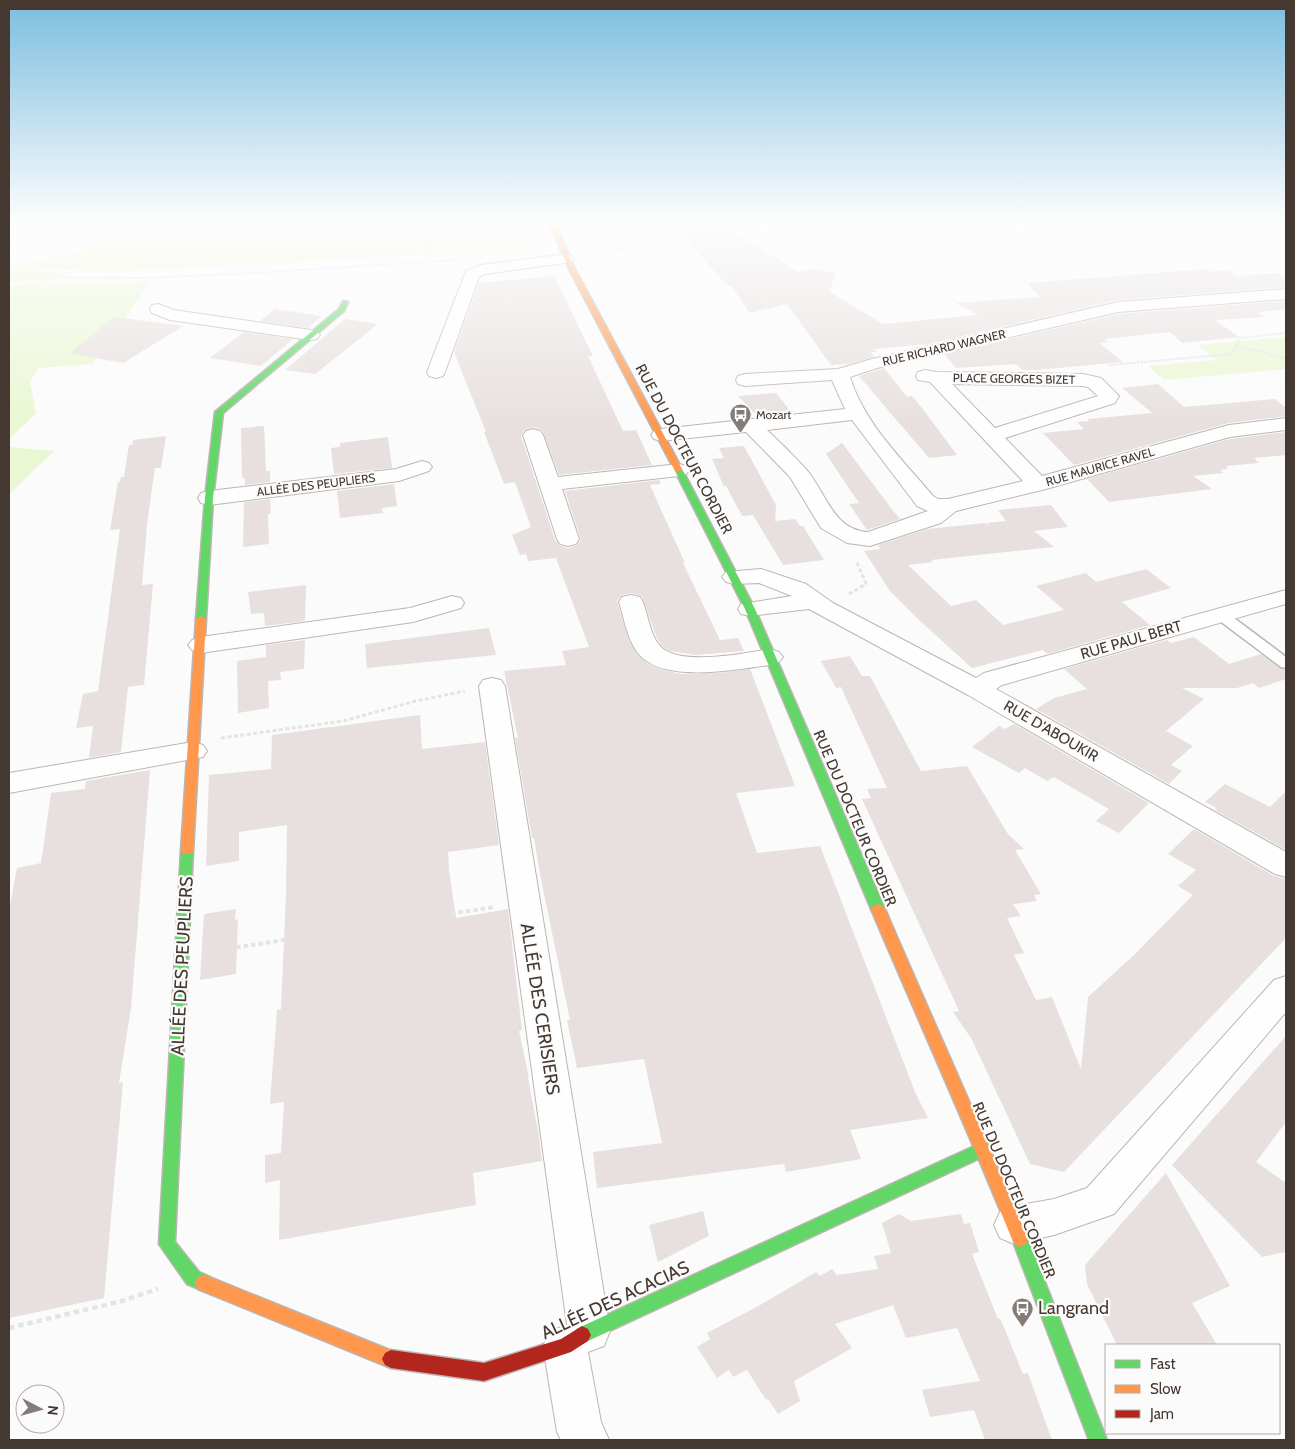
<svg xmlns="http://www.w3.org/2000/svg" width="1295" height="1449" viewBox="0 0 1295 1449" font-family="Cabin,sans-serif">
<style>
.green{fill:#eaf7d3}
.building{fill:#e7e0de}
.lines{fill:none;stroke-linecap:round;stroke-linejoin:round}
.lane-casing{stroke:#bcb6b2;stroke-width:3}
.street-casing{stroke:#bcb6b2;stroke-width:2}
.fast-casing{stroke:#bcb6b2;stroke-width:3}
.slow-casing{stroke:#bcb6b2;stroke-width:3}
.jam-casing{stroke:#bcb6b2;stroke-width:3}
.path-far3{stroke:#e5e4e4;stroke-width:2;stroke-dasharray:2.5 1;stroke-linecap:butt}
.path-far2{stroke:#e5e4e4;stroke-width:3;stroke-dasharray:4 2.5;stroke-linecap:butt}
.path-far1{stroke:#e5e4e4;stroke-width:4;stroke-dasharray:4.5 3;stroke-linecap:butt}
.path{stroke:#e5e4e4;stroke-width:4.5;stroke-dasharray:5.5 4;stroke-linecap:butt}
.lane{fill:#fefefe;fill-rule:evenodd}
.street{fill:#fefefe;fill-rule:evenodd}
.fast{fill:#63d668;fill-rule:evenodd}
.slow{fill:#ff974d;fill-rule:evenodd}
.jam{fill:#b3261e;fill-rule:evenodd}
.labels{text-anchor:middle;stroke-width:4.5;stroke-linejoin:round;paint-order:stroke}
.far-street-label{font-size:12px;fill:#453831;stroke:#fbfbfb}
.far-poi-label{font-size:12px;fill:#453831;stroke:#fbfbfb;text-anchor:start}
.street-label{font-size:15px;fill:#453831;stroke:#fbfbfb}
.near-street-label{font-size:18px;fill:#453831;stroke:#fbfbfb}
.near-poi-label{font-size:18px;fill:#453831;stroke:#fbfbfb;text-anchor:start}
</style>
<rect width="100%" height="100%" fill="#fbfbfb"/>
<g class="green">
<path d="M168 222H526L537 249 125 271 9 269V267L68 254Z"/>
<path d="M9 270 69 273 49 282H9Z"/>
<path d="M151 281 93 364 39 368 30 381 36 413 9 439V289L16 284Z"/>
<path d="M1286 337V369L1164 380 1148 366 1217 360 1198 345Z"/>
<path d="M9 447 54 451 9 494Z"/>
</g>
<g class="building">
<path d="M718 222 798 272 816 269 835 273 830 292 883 324 978 315 956 303 1040 297 1027 283 1207 269 1212 272 1227 270 1238 276 1277 273 1286 279V287L1118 300 928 344 874 349 877 352H871L874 357 849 364 831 365 787 304 750 313 732 287 728 286 674 226Z"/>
<path d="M554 276 593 356H588L623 431 636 430 652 465 559 475 542 430 534 427 524 430 521 436 555 540 560 546 568 548 576 546 581 540 565 491 659 480 661 484 650 485 685 563H683L720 640 738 638 744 651 696 655 670 651 661 645 656 636 642 596 631 593 622 595 617 601 629 641 636 653 648 664 663 670 681 674 719 673 750 669 795 786 736 793 757 853 820 846 915 1092 928 1118 850 1130 861 1159 786 1172 784 1164 597 1188 593 1152 662 1143 644 1059 577 1068 567 1020H570L540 874 534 838H532L529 821 515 738H518L504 671 566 665 562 651 589 647 556 558 528 561 526 554 520 555 512 535 531 527 515 482 504 484 484 432H486L454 352 479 283Z"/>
<path d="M1286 301V309L1258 312 1265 317 1215 320 1239 337 1182 343 1170 332 1104 339 1108 342 1099 343 1123 362 1037 370H1023L1016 364 956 368 944 354 1118 314Z"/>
<path d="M275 309 322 316 308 328 260 321Z"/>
<path d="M114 317 183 326 123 363 70 353Z"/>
<path d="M345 319 378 324 315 374 285 370Z"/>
<path d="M244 332 293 339 261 366 210 358Z"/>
<path d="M884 368 907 397 912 396 922 408 957 455 929 458 859 376Z"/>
<path d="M1158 384 1184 407 1275 399 1286 408V416L1229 423 1074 465 1043 433 1084 429 1077 422 1089 421 1088 419 1152 413 1122 388Z"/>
<path d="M776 393 792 413 758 417 738 396Z"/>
<path d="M264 426 266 471H270V482L245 485V478H242L241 428Z"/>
<path d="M1286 432V455L1254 458 1259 463 1226 466 1228 469 1220 470 1223 473 1193 476 1212 489 1109 502 1087 479 1230 439Z"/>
<path d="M166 436 161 468H155L154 474 147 525 142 585 153 584 144 685 128 687 121 752 89 758 93 726 76 728 83 694 98 691 120 529 110 530 118 482H120L121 477H124L129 445H132L133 440Z"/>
<path d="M388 437 392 468 334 474 331 448 340 447V443Z"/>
<path d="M842 443 891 508 900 519 867 530 849 504 859 503 826 454Z"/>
<path d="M744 446 776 505 775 521 795 519 800 526H803L824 560 783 565 753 515 742 516 726 486 724 487 712 459 724 458 719 448Z"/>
<path d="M394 484 397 506 382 508 383 513 340 518 337 491Z"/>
<path d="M270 499 271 513 268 514 269 544 243 547 244 502Z"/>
<path d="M1051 505 1068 527 1034 531 1054 547 931 560 933 562 908 565 951 606 976 600 1003 625 1064 610 1036 586 1086 573 1096 582 1146 569 1171 588 1122 602 1150 625 1047 654 1043 650 972 668 919 620 890 591 864 551 880 549 878 545 928 529 985 523 990 526 987 523 1006 521 998 510Z"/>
<path d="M306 585 305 621 265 626 264 613 251 614 248 592Z"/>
<path d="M489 628 496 655 367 668 365 644Z"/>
<path d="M1194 637 1229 664 1261 654 1280 668 1286 670V679L1259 688 1253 683 1237 688H1182L1204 699 1166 731 1193 746 1171 765 1182 771 1169 784 1036 709 1054 698 1087 689 1064 669 1167 640 1171 643Z"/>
<path d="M305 640 304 669 280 672 281 680 268 681 269 708 238 713 237 661 266 657V645Z"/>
<path d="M850 656 862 676H870L921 771 967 766 1008 834 1024 849 1015 850 1041 894 1034 895 1037 901 1013 904 1021 916 1007 918 1024 953 1014 955 1036 1000 1052 997 1081 1069 1088 997 1134 955 1193 895 1178 886 1196 870 1168 854 1194 829 1274 876 1286 879V938L1064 1172 1030 1164 971 1038 953 1012 959 1011 862 799 871 798 867 789 887 788 841 687 836 688 821 661Z"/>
<path d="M420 715 422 749 485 742 499 845 448 852 449 870 456 918 508 909 522 1030 519 1031 529 1078H528L538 1131 542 1161 473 1173 476 1205 279 1240 280 1180 265 1183V1155L281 1153 284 1102 270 1104 277 1010 281 1009 286 894 287 825 239 832V861L206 866 209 775 271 769 272 735Z"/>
<path d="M1014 724 1149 803 1119 833 1096 821 1109 809 1054 777 1047 781 1025 768 1019 773 972 747 999 726 1005 729Z"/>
<path d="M150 770 131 1008 119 1083 123 1082 104 1298 9 1318V911L17 868 41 863 51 793 85 789 86 781Z"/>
<path d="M1225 784 1270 807 1286 791V850L1215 810 1217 808 1205 802Z"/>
<path d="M236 909 235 920 238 919 236 974 200 980 204 914Z"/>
<path d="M1286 1036V1122L1256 1162 1286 1183V1252L1262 1257 1172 1165Z"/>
<path d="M1166 1173 1230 1286 1192 1303 1217 1345H1117L1087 1284 1085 1265Z"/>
<path d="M703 1211 709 1236 658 1262 649 1225Z"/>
<path d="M899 1214 911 1221 961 1214 964 1224 970 1223 979 1252 972 1254 998 1319 1000 1318 1023 1374 1028 1373 1052 1440H985L974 1410 930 1417 922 1390 980 1381 957 1328 906 1338 893 1305 835 1324 852 1348 794 1381 800 1401 778 1414 768 1399 766 1400 747 1370 733 1377 729 1370 717 1378 697 1347 710 1339 707 1333 762 1304 816 1272 820 1276 832 1269 837 1275 878 1269 874 1256 891 1253 882 1223Z"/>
</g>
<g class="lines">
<defs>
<path id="lane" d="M1221 611 1226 612 1286 657V668L1281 667 1216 618 1214 615Z"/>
<g id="street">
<path d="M545 222H562L560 225H547Z"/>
<path d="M1063 222H1088L1110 227 1112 230 1110 233 1105 234 1065 225Z"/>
<path d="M566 254 572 256 574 259 572 262 485 274 479 277 445 372 443 376 436 378 429 376 427 372 466 271 481 265Z"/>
<path d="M1286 289V299L1118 312 877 368 850 377C864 423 903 460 933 496L938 499H948L1023 481 930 382 918 380 916 376 918 372 925 370 936 372 1083 374 1101 378 1119 396 1115 403 1005 438 1042 476 1229 425 1286 418V430L1230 437 1046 489 956 511 941 523 870 546 847 543 821 528 790 477 746 432 661 441 654 439 651 435 654 431 661 429 845 409 832 380 745 386 738 384 736 380 738 376 745 374 838 369 872 359 1118 302ZM952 384 1083 386 1088 387 1098 396 995 428ZM852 420 917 506 928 511 868 532C832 530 826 491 805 468 793 455 780 442 767 430Z"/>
<path d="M158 304 174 310 311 330 317 331 320 335 317 339 311 340 170 320 152 313 150 309 152 305Z"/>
<path d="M533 429 540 431 543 435 558 477 679 464 686 466 690 470 686 474 679 476 562 489 579 539 576 544 568 546 560 544 557 539 523 435 526 431Z"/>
<path d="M422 461 429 463 432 467 429 471 399 481 209 505 201 503 198 498 201 493 209 491 396 469Z"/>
<path d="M761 569 806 584 833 603 976 678 984 673 1286 590V604L1002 685 996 689 1286 852V877L1275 874 968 695 809 609 750 616 741 614 738 609 741 604 792 596 759 583 734 584 726 582 722 577 726 572Z"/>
<path d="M631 595 640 597 643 602C648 615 650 635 660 646 679 667 744 653 770 649L779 652 783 657 779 662 770 665C735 669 662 685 637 652 627 638 624 618 619 602L622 597Z"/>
<path d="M452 596 461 598 464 603 461 608 413 622 201 653 192 650 188 645 192 640 201 637 410 608Z"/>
<path d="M492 678 501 680 505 686 610 1331 604 1346 588 1352 601 1422 609 1440H561L557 1432 543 1346 550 1331 567 1325 479 686 483 680Z"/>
<path d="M193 742 203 745 207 751 203 757 9 793V773Z"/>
<path d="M1286 976V1012L1114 1214 1054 1235 1014 1244 1000 1238 994 1225 1000 1212 1014 1206 1054 1199 1087 1188 1274 980Z"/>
</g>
<g id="fast">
<path d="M343 301 348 302 344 311 223 413 213 498 206 619 201 622 197 621 196 619 205 498 215 412 339 309Z"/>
<path d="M678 466 682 469 755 609 885 909 883 912 878 914 873 912 871 909 745 609 674 469Z"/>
<path d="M187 847 191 848 193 851 175 1242 199 1272 210 1277 213 1283 210 1289 204 1291 187 1284 159 1244 181 851 183 848Z"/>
<path d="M983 1142 989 1144 991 1149 989 1154 588 1341 582 1344 576 1341 573 1335 576 1329Z"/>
<path d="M1020 1231 1026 1234 1028 1239 1107 1440H1089L1012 1239 1014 1234Z"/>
</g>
<g id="slow">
<path d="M549 222H555L574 267 682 469 681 471H675L674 469 568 267Z"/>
<path d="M201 616 206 619 193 851 191 854H183L181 851 196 619Z"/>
<path d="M878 904 883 906 885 909C932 1019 982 1128 1028 1239L1026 1244 1020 1247 1014 1244 1012 1239C967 1128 918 1019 871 909L873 906Z"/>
<path d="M204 1275 397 1353 400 1359 397 1365 391 1368 198 1289 195 1283 198 1277Z"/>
</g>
<path id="jam" d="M582 1326 588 1329 591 1335 588 1341 571 1352 484 1381 391 1368 385 1365 382 1359 385 1353 391 1350 484 1363 561 1339Z"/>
</defs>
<use href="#lane" class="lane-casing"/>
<use href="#street" class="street-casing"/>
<use href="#fast" class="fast-casing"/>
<use href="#slow" class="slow-casing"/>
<use href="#jam" class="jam-casing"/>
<g class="path-far3">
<path d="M415 222 428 249 426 262"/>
<path d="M588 251 662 246"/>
<path d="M9 277 139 278 237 274 457 260"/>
<path d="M1236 346 1286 358"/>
<path d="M1109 365 1232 354 1239 338 1286 333"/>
</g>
<g class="path-far2">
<path d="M849 594 866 584 856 560"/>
<path d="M520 683 636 671"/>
<path d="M221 738 343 721 416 701 465 691"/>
</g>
<path class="path-far1" d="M214 951 494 907"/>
<path class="path" d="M9 1328 122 1301 158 1289"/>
<use href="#lane" class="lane"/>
<use href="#street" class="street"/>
<use href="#fast" class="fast"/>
<use href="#slow" class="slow"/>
<use href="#jam" class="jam"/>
</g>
<linearGradient id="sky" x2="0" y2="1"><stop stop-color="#7bbdde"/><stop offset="0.52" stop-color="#fdfdfd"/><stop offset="1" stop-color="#fdfdfd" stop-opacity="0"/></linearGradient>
<rect width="1295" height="425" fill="url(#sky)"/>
<defs>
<symbol id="bus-pin" viewBox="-11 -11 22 30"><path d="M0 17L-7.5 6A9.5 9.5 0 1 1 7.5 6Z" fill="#857c78" stroke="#fbfbfb"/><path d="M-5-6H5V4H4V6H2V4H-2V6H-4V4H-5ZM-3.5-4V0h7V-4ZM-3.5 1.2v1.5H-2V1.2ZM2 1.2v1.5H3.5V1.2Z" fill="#fff"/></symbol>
</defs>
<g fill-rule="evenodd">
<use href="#bus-pin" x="728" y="402" width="25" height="34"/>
<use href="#bus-pin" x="1010" y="1296" width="25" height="34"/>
</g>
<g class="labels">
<g class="far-street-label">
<text transform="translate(944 348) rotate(-13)" y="4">RUE RICHARD WAGNER</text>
<text transform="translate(1014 379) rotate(1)" y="4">PLACE GEORGES BIZET</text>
<text transform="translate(1100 467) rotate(-16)" y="4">RUE MAURICE RAVEL</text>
<text transform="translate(316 485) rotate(-7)" y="4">ALLÉE DES PEUPLIERS</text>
</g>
<g class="far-poi-label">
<text x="756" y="419">Mozart</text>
</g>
<g class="street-label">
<text transform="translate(684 449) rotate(62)" y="5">RUE DU DOCTEUR CORDIER</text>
<text transform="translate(1131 640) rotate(-16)" y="5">RUE PAUL BERT</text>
<text transform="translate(1051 731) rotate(30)" y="5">RUE D'ABOUKIR</text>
<text transform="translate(855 818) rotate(67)" y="5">RUE DU DOCTEUR CORDIER</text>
<text transform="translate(1014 1190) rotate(67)" y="5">RUE DU DOCTEUR CORDIER</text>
</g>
<g class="near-street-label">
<text transform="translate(182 966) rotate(-87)" y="6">ALLÉE DES PEUPLIERS</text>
<text transform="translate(540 1009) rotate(81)" y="6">ALLÉE DES CERISIERS</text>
<text transform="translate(615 1300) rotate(-25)" y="6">ALLÉE DES ACACIAS</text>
</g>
<g class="near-poi-label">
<text x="1038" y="1314">Langrand</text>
</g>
</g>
<rect width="1295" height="1449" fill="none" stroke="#453831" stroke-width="20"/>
<rect x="1105" y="1344" width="175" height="90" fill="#fbfbfb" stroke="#b2adaa"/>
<rect x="1115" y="1360" width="25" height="8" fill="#63d668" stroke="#b2adaa"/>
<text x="1150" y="1369" font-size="15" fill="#453831">Fast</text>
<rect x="1115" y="1385" width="25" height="8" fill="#ff974d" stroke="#b2adaa"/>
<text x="1150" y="1394" font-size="15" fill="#453831">Slow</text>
<rect x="1115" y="1410" width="25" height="8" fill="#b3261e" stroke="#b2adaa"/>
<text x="1150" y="1419" font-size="15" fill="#453831">Jam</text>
<g transform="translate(40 1409) rotate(96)"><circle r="24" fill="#fbfbfb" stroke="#b2adaa"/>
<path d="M0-4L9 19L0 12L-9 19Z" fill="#857c78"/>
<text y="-8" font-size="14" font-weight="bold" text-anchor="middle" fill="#453831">N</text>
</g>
</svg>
